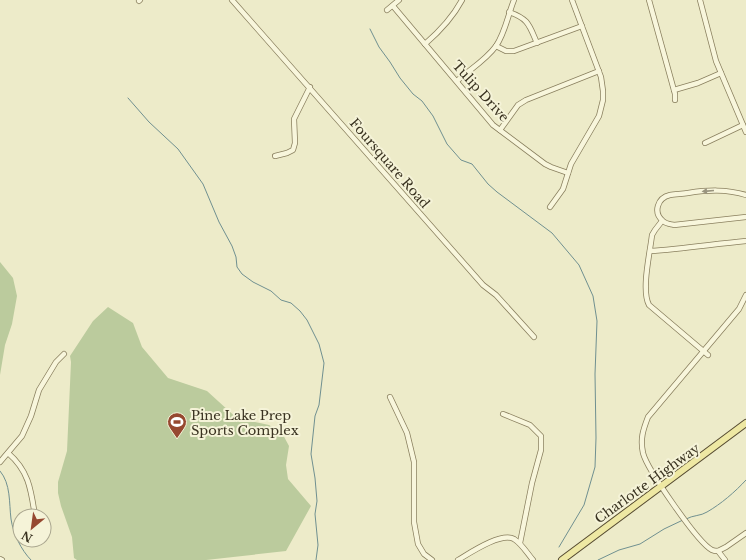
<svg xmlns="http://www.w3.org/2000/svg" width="746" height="560" viewBox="0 0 746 560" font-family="'Libre Baskerville',serif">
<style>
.green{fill:#bbcb9d}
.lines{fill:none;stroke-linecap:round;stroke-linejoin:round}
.stream{stroke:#709090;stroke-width:1}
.minor-casing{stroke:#897f5e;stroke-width:6}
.major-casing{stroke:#574c32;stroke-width:8}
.minor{stroke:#f8f6dc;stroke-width:4.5}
.major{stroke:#eee8a3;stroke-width:6}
.oneway{fill:#99947e}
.labels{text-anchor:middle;stroke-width:4;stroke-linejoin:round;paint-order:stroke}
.street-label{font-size:13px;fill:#3a3321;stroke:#f5f3d8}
.poi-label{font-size:13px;fill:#3a3321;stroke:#f5f3d8;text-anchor:start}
</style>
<rect width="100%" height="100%" fill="#edebc9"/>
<g class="green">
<path d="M0 262 13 278 17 296 12 324 5 345 0 375Z"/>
<path d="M108 307 133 323 142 347 168 378 207 391 240 421 255 422 269 425 282 433 289 446 286 465 288 479 311 506 286 551 206 560H77L74 558 72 537 61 506 58 493V482L67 451 71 362 70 356 93 321Z"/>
</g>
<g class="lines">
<g class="stream">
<path d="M370 29 379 47 390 62 400 78 413 94 422 101 433 116 447 144 461 160 472 164 488 184 497 192 552 233 579 265 593 296 597 321 595 374 596 438 595 467 584 505 559 547"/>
<path d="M128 98 149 122 178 149 203 184 219 222 232 246 236 257 237 267 242 274 253 282 271 291 281 300 291 303 300 311 307 320 319 344 324 363 319 405 315 416 311 454 315 478 317 501 315 514 318 545 316 560"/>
<path d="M0 471C11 484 9 503 11 519 13 533 21 550 31 560"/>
<path d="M686 519C693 515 701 516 707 512 721 504 735 492 746 480"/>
<path d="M598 560 619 550 640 544 664 529 683 520"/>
</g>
<defs>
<g id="minor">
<path d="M232 0 483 285 496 295 534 337"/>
<path d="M649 0 675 94V100"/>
<path d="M700 0 716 61 746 132"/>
<path d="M139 1 140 0"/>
<path d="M393 6 493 125 545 164 551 167 568 173"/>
<path d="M387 10 399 0"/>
<path d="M509 12C529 19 529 25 537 43"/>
<path d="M425 44C440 31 453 17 462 0"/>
<path d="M496 46 506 51H514L582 26"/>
<path d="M457 81C469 70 486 60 496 46 505 33 508 15 514 0"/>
<path d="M674 90 698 83 721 73"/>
<path d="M500 130 518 105 526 100 599 71"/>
<path d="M705 143 743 125"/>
<path d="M275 156 287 153 293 150 295 143 294 119 310 87"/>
<path d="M746 195C726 189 708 190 688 193 682 194 675 194 670 195 657 198 653 213 663 221 666 224 670 224 674 225L746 217"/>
<path d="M550 207 563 189 571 164 599 116 603 100V91L601 77 572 0"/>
<path d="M662 221 655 230 652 235C650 253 641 290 649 305L708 355"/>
<path d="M650 251C682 249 714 244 746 241"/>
<path d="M390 397 407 433 414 462V522L418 544 424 554 432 560"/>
<path d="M503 414 530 425 541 436V450L532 483 520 543"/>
<path d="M8 453C29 471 31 490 35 516"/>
<path d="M0 462 22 436 31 416 39 390 56 362 64 354"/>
<path d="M718 551 726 547 746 533"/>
<path d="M0 559 2 560"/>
<path d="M458 560C470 553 501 532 514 539 522 544 527 553 533 560"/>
<path d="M725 560 718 551C717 551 714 551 712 550 698 543 647 469 643 453 640 439 643 430 648 417L739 309 746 295"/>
</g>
<path id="major" d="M562 560 746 423"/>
</defs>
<use href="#minor" class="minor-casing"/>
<use href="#major" class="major-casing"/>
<use href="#minor" class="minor"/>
<use href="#major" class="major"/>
</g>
<defs><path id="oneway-solid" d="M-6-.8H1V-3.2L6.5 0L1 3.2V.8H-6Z"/></defs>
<use class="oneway" href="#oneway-solid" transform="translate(708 191) rotate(175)"/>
<defs>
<symbol id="stadium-pin" viewBox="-11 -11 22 30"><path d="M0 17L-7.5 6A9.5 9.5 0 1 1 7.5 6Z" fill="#964830" stroke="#f5f3d8"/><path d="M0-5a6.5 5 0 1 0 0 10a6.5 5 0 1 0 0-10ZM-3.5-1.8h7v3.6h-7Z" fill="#fff"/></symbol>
</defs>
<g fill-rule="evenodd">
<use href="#stadium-pin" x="166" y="411" width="22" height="30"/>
</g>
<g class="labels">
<g class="street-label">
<text transform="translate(481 91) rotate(48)" y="5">Tulip Drive</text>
<text transform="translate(390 163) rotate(49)" y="5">Foursquare Road</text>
<text transform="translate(647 483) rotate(-36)" y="5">Charlotte Highway</text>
</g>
<g class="poi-label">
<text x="191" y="420">Pine Lake Prep<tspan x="191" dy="15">Sports Complex</tspan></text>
</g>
</g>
<g transform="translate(32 528) rotate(209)"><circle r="19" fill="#f5f3d8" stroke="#aaa68f"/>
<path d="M0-3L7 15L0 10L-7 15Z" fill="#964830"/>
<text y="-6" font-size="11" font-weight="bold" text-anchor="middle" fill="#3a3321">N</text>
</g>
</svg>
